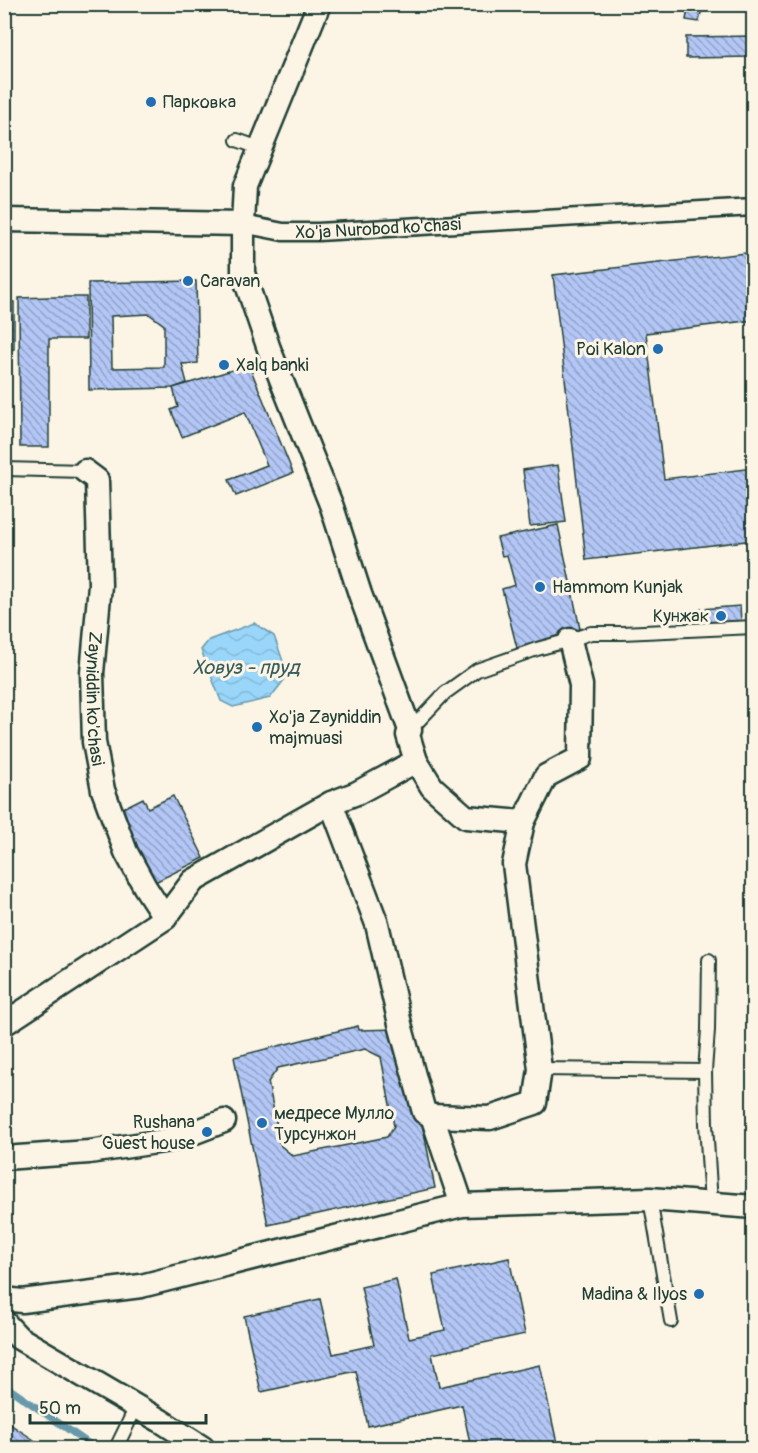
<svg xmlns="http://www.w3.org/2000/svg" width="758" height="1453" viewBox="0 0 758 1453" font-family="Pangolin,sans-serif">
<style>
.water{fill:url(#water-waves);stroke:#6899ab;stroke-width:1.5}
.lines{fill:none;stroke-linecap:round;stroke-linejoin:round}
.stream{stroke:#6899ab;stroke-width:7}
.building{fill:url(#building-back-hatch);stroke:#1f3d34;stroke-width:1.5;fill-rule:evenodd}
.service-casing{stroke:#1f3d34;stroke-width:16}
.pedestrian-casing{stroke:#1f3d34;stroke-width:21}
.minor-casing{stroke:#1f3d34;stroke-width:27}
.service{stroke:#fcf5e5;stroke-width:12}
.pedestrian{stroke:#fcf5e5;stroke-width:16}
.minor{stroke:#fcf5e5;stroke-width:22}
.poi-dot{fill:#1f6fb2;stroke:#fcf5e5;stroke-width:2}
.labels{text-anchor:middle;stroke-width:6;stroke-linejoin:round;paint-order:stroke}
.poi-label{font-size:18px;fill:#1f3d34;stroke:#fcf5e5;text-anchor:start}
.street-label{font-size:18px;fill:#1f3d34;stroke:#fcf5e5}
.water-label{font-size:20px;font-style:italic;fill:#375c5c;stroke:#fcf5e5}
</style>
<defs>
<pattern id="water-waves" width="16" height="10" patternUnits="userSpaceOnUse" patternTransform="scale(1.5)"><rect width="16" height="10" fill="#99d6fa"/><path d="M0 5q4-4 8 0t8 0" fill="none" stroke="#83b9d7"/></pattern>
<pattern id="building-back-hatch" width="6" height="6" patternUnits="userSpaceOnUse" patternTransform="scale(1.5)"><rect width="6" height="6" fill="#b3c6f5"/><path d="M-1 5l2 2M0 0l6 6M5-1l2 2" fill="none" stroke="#91a2c7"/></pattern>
</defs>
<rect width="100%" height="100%" fill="#fcf5e5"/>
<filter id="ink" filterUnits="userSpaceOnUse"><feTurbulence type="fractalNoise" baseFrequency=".0167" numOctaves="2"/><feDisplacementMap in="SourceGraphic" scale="12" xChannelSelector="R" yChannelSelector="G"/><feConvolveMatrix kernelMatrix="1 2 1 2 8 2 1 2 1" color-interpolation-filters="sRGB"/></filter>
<g filter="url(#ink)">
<path class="water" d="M254 623 274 636 288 675 270 698 233 707 221 701 201 650 209 640Z"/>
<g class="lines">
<path class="stream" d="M4 1385 95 1448"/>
</g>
<g class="building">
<path d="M689 4H703L699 22 686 20Z"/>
<path d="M754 36V57L686 58V37Z"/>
<path d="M754 252V320L646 333 664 479 754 468V540L586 560 553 275Z"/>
<path d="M196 281 198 363 182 364 187 383 173 388 89 390 88 283ZM149 314 164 325V367L112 368 111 316Z"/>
<path d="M49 297H86V339H49V447H20L19 298Z"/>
<path d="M4 302H14V349L4 350Z"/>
<path d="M249 365 293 473 236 496 229 480 267 465 245 412 182 437 171 410 178 407 173 388Z"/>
<path d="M558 465 566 522 530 526 523 470Z"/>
<path d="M558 525 580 629 517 648 502 589 515 585 507 555 502 556 497 538Z"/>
<path d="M740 606 741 622 703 624 701 609Z"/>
<path d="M173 796 204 858 151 884 115 812 143 798 148 808Z"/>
<path d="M358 1026 359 1030 398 1029 415 1119 421 1118 435 1188 268 1225 234 1057ZM365 1049 381 1057 394 1126 387 1137 293 1156 281 1146 268 1082 278 1068Z"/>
<path d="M509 1258 525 1334 432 1354 439 1387 540 1365 558 1448H471L462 1405 368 1426 356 1371 261 1392 244 1316 320 1299 333 1354 374 1345 361 1287 396 1279 409 1338 445 1330 433 1275Z"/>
<path d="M4 1420 46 1448H4Z"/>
</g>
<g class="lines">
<defs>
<g id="service">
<path d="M237 140 262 149"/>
<path d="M4 469 85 471"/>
<path d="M410 730 445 693 477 670 537 649 570 640 591 633H622L754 627"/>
<path d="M709 960 708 1030 705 1071 706 1124 711 1204"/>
<path d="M540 1069 705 1071"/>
<path d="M650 1199 671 1321"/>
<path d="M116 1448 136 1407"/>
</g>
<g id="pedestrian">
<path id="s1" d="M243 224 283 232H318L754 207"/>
</g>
<g id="minor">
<path d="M319 4 245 186 243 224V273L269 349 332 507 360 594 410 730 408 735 416 761 432 787 466 817 523 822"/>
<path d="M4 220 243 224"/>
<path id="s2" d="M85 471 97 480 100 585 92 673 94 742 103 790 126 852 145 887 165 918"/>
<path d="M331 803 377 924 401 1028 424 1112 432 1116 462 1205"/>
<path d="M4 1024 165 918 193 881 331 803 357 793 416 761"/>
<path d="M432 1116 490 1118 535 1103 540 1069 514 864 523 822 546 776 580 758 581 685 570 640"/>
<path d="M4 1158 89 1152 177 1139 224 1121"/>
<path d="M4 1299 22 1301 141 1286 462 1205 650 1199 754 1207"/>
<path d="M4 1322 19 1338 161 1421 203 1448"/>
</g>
</defs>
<use href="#service" class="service-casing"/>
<use href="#pedestrian" class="pedestrian-casing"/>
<use href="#minor" class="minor-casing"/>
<use href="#service" class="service"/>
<use href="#pedestrian" class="pedestrian"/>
<use href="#minor" class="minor"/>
</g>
</g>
<g class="poi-dot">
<circle cx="151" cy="102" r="6"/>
<circle cx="188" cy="281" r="6"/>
<circle cx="658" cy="349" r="6"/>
<circle cx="224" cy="365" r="6"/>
<circle cx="540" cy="587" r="6"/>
<circle cx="721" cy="616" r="6"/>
<circle cx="257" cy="727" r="6"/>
<circle cx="262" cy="1123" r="6"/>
<circle cx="207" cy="1132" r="6"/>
<circle cx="699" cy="1294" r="6"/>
</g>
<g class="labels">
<g class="poi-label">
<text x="163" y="108">Парковка</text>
<text x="200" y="287">Caravan</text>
<text x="646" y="355" text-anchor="end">Poi Kalon</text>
<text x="236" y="371">Xalq banki</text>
<text x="552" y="593">Hammom Kunjak</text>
<text x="709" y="622" text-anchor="end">Кунжак</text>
<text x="269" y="723">Xo'ja Zayniddin<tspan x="269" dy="21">majmuasi</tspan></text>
<text x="274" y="1119">медресе Мулло<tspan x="274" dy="21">Турсунжон</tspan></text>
<text x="195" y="1128" text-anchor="end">Rushana<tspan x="195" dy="21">Guest house</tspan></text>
<text x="687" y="1300" text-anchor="end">Madina &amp; Ilyos</text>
</g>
<g class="street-label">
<text dy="6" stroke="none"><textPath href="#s1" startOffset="136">Xo'ja Nurobod ko'chasi</textPath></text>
<text dy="6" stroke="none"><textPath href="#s2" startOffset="234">Zayniddin ko'chasi</textPath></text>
</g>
<g class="water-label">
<text x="246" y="674">Ховуз - пруд</text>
</g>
</g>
<rect width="758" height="1453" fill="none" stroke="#fcf5e5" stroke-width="24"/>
<rect x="12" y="12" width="734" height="1429" fill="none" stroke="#1f3d34" stroke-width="2" filter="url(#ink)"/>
<path d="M30 1414v9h176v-9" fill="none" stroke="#1f3d34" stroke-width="3"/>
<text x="39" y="1414" font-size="18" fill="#1f3d34" stroke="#fcf5e5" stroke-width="4.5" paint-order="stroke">50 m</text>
</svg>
